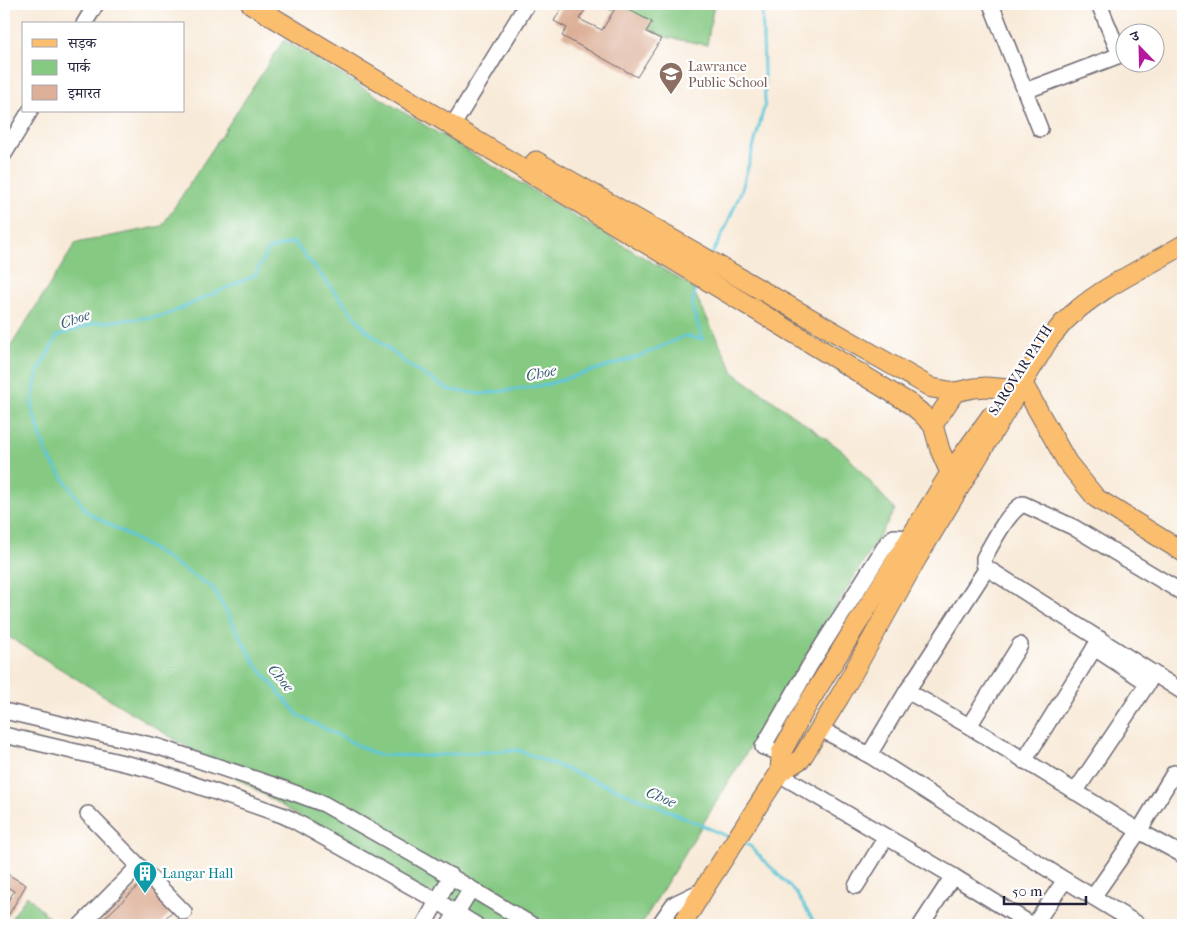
<svg xmlns="http://www.w3.org/2000/svg" width="1187" height="929" viewBox="0 0 1187 929" font-family="'IM FELL French Canon','Noto Serif Devanagari',serif">
<style>
.green{fill:#85c983;stroke:#54765f}
.lines{fill:none;stroke-linecap:round;stroke-linejoin:round}
.stream{stroke:#5ec7da;stroke-width:3}
.building{fill:#dcaf96}
.minor-casing{stroke:#6d6872;stroke-width:18}
.major-casing{stroke:#6d6872;stroke-width:21}
.minor{stroke:#fff;stroke-width:15}
.major{stroke:#fbbd6e;stroke-width:19}
.labels{text-anchor:middle;stroke-width:4.5;stroke-linejoin:round;paint-order:stroke}
.education-label{font-size:14px;fill:#785e54;stroke:#fff;text-anchor:start}
.street-label{font-size:14px;fill:#22223b;stroke:#fff}
.culture-label{font-size:14px;fill:#0d838f;stroke:#fff;text-anchor:start}
.water-label{font-size:15px;font-style:italic;fill:#375c73;stroke:#fff}
</style>
<rect width="100%" height="100%" fill="#fff"/>
<filter id="ink" filterUnits="userSpaceOnUse"><feTurbulence type="fractalNoise" baseFrequency=".02" numOctaves="2"/><feDisplacementMap in="SourceGraphic" scale="10" xChannelSelector="R" yChannelSelector="G"/><feConvolveMatrix kernelMatrix="1 2 1 2 8 2 1 2 1" color-interpolation-filters="sRGB"/></filter>
<filter id="wash" filterUnits="userSpaceOnUse"><feTurbulence type="fractalNoise" baseFrequency=".0096" numOctaves="4" result="noise"/><feDisplacementMap in="SourceGraphic" scale="20" xChannelSelector="R" yChannelSelector="G"/><feGaussianBlur stdDeviation="1.12" result="paint"/><feColorMatrix in="noise" values="0 0 0 0 0 0 0 0 0 0 0 0 0 0 0 0 0 1.4 0 .05"/><feComposite in="paint" operator="in"/></filter>
<g filter="url(#wash)">
<rect width="100%" height="100%" fill="#f8ead8"/>
<g class="green">
<path d="M612 4H714L707 45 665 37 610 8Z"/>
<path d="M284 40 691 286 734 373 843 451 895 510 641 925H475L4 634V357L76 243 162 226Z"/>
<path d="M27 895 54 923 51 925H34L30 922 28 925H7Z"/>
</g>
<g class="lines">
<g class="stream">
<path d="M711 256 725 229 742 189 765 104 762 4"/>
<path d="M698 281 696 284 692 307 703 339 685 336 640 356 545 385 481 394 449 390 408 365 365 329 294 242 268 250 255 275 164 316 95 323 57 336 38 372 31 405 47 455 87 512 149 547 213 588 256 665 298 715 377 755 428 756 518 750 653 804 731 838"/>
<path d="M741 842 750 846 796 893 816 925"/>
</g>
</g>
<g id="blocks">
<g class="building">
<path d="M564 4H589L579 19 602 30 618 4 652 22 646 32 661 39 637 77 562 36 567 28 554 21Z"/>
<path d="M4 872 26 885 4 923V909L14 891 4 885Z"/>
<path d="M146 879 175 909 158 925H97Z"/>
</g>
</g>
</g>
<g filter="url(#ink)">
<use href="#blocks" fill-opacity="0" stroke="#6d6872" stroke-width="1"/>
<g class="lines">
<defs>
<g id="minor">
<path d="M991 4 1040 129"/>
<path d="M84 24 96 4"/>
<path d="M1025 91 1120 55 1099 4"/>
<path d="M453 125 527 4"/>
<path d="M4 154 30 111"/>
<path d="M1183 593 1073 527 1023 504C1007 513 993 542 984 558V564L987 568 1183 692"/>
<path d="M1094 648 1148 683"/>
<path d="M907 691 969 726 1139 831 1183 855"/>
<path d="M4 711 159 747 273 785 324 804 423 860 532 925"/>
<path d="M969 726 1020 645"/>
<path d="M819 728 869 755 1065 880 1139 925"/>
<path d="M4 735 149 769 282 815 293 820 437 901 476 925"/>
<path d="M781 753 763 747 810 665 887 543 894 537 911 538"/>
<path d="M869 755 907 691 987 568"/>
<path d="M1024 761 1100 639"/>
<path d="M779 774 953 876 1032 925"/>
<path d="M1075 792 1148 683 1153 673"/>
<path d="M88 814 184 912"/>
<path d="M856 886 886 837"/>
<path d="M1093 897 1139 831 1174 773"/>
<path d="M81 925 139 866"/>
<path d="M424 925 451 876"/>
<path d="M449 925 471 889"/>
<path d="M659 925 673 905 678 902 703 890"/>
<path d="M921 925 953 876"/>
<path d="M1034 925 1065 880"/>
</g>
<g id="major">
<path d="M251 4 909 403 920 412 933 425 940 450 950 473"/>
<path d="M536 161 932 388 955 392 974 388 986 387 1010 389"/>
<path d="M1023 384 1067 462 1096 498 1183 552"/>
<path d="M933 425 955 392"/>
<path d="M780 772 781 753 806 707 950 473 991 416"/>
<path d="M682 925 709 881 780 772 801 759 840 696 917 558 1048 341C1053 335 1058 329 1063 323 1096 289 1143 269 1183 245"/>
</g>
</defs>
<use href="#minor" class="minor-casing"/>
<use href="#major" class="major-casing"/>
<use href="#minor" class="minor"/>
<use href="#major" class="major"/>
</g>
</g>
<defs>
<symbol id="school-pin" viewBox="-11 -11 22 30"><path d="M0 17L-7.5 6A9.5 9.5 0 1 1 7.5 6Z" fill="#8d6e63" stroke="#fff"/><path d="M0-5L7-2L0 1L-7-2ZM-4 1L0 2.5L4 1V4Q0 6-4 4Z" fill="#fff"/></symbol>
<symbol id="building-pin" viewBox="-11 -11 22 30"><path d="M0 17L-7.5 6A9.5 9.5 0 1 1 7.5 6Z" fill="#0f9aa8" stroke="#fff"/><path d="M-4-6H4V6H1V3H-1V6H-4ZM-2.5-4.3h1.7v1.8h-1.7ZM.8-4.3h1.7v1.8H.8ZM-2.5-1h1.7V.8h-1.7ZM.8-1h1.7V.8H.8Z" fill="#fff"/></symbol>
</defs>
<g fill-rule="evenodd">
<use href="#school-pin" x="657" y="60" width="28" height="38"/>
<use href="#building-pin" x="131" y="859" width="28" height="38"/>
</g>
<g class="labels">
<g class="education-label">
<text x="688" y="71">Lawrance<tspan x="688" dy="16">Public School</tspan></text>
</g>
<g class="street-label">
<text transform="translate(1020 370) rotate(-57)" y="5">SAROVAR PATH</text>
</g>
<g class="culture-label">
<text x="162" y="878">Langar Hall</text>
</g>
<g class="water-label">
<text transform="translate(75 319) rotate(-19)" y="5">Choe</text>
<text transform="translate(541 373) rotate(-12)" y="5">Choe</text>
<text transform="translate(281 678) rotate(50)" y="5">Choe</text>
<text transform="translate(661 797) rotate(23)" y="5">Choe</text>
</g>
</g>
<rect width="1187" height="929" fill="none" stroke="#fff" stroke-width="20"/>
<rect x="22" y="22" width="162" height="90" fill="#ffffff" stroke="#a7a7b1"/>
<rect x="32" y="39" width="25" height="8" fill="#fbbd6e" stroke="#a7a7b1"/>
<text x="68" y="48" font-size="15" fill="#22223b">सड़क</text>
<rect x="32" y="60" width="25" height="15" fill="#85c983" stroke="#a7a7b1"/>
<text x="68" y="72" font-size="15" fill="#22223b">पार्क</text>
<rect x="32" y="85" width="25" height="15" fill="#dcaf96" stroke="#a7a7b1"/>
<text x="68" y="98" font-size="15" fill="#22223b">इमारत</text>
<g transform="translate(1140 48) rotate(337)"><circle r="24" fill="#ffffff" stroke="#a7a7b1"/>
<path d="M0-4L9 19L0 12L-9 19Z" fill="#b5179e"/>
<text y="-8" font-size="14" font-weight="bold" text-anchor="middle" fill="#22223b">उ</text>
</g>
<path d="M1004 896v8h82v-8" fill="none" stroke="#22223b" stroke-width="2.5"/>
<text x="1012" y="896" font-size="15" fill="#22223b" stroke="#ffffff" stroke-width="4" paint-order="stroke">50 m</text>
</svg>
